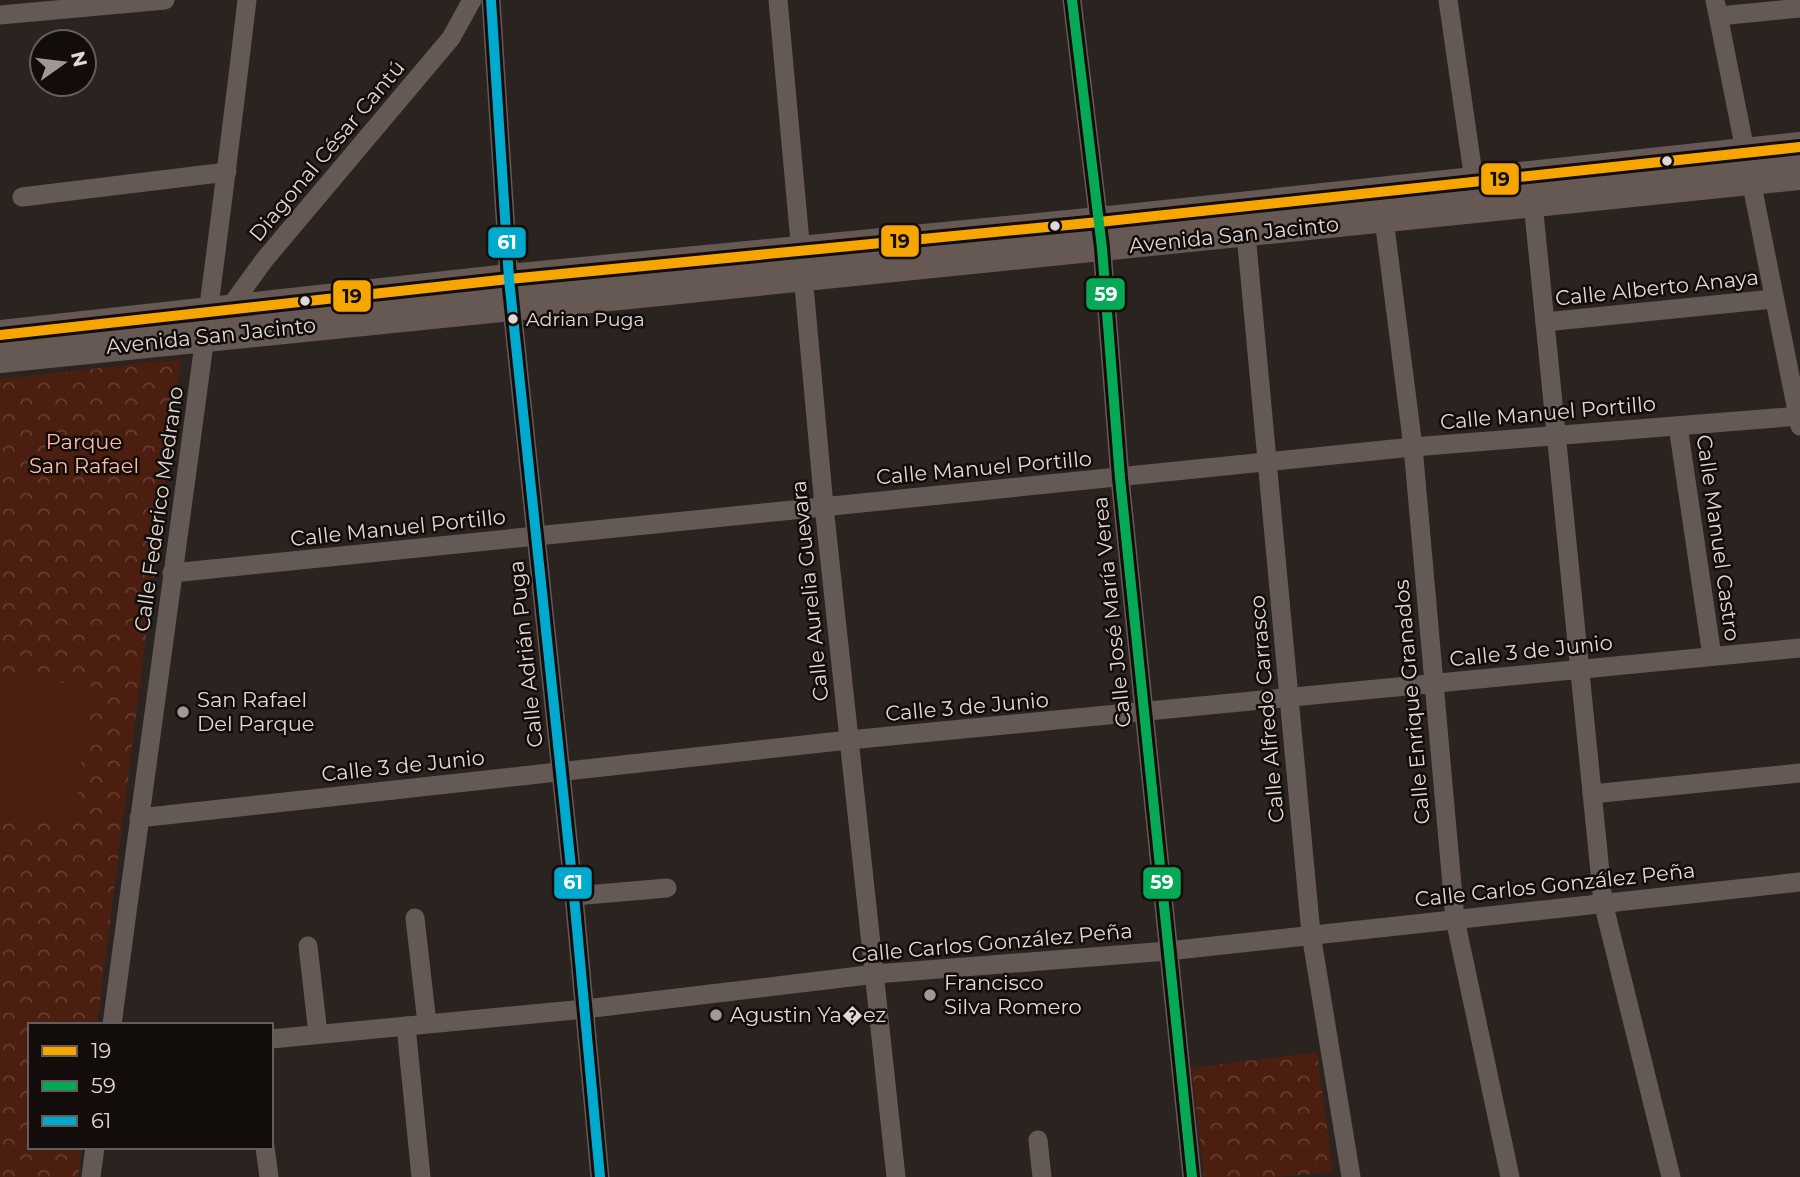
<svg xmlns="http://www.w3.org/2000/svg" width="1800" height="1177" viewBox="0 0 1800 1177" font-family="Montserrat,sans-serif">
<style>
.park{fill:url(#park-crowns)}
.garden{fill:#4b1e0f}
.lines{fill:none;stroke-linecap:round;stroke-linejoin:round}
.street{stroke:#655956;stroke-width:19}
.primary{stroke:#665954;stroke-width:30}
.bus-1-casing{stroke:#120c0a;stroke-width:16}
.bus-2-casing{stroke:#120c0a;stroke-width:16}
.bus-3-casing{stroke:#120c0a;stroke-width:16}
.bus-1{stroke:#f7a600;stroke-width:10}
.bus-2{stroke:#06aa56;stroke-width:10}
.bus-3{stroke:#00a9ce;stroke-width:10}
.bus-dot{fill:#e1d7d4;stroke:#120c0a;stroke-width:2.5}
.poi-dot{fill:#a19895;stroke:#120c0a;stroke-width:2.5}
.labels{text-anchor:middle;stroke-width:5;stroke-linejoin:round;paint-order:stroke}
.bus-label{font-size:19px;fill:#e1d7d4;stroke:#120c0a;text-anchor:start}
.street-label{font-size:21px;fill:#e1d7d4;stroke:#120c0a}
.park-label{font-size:21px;fill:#ffb9a3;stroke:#120c0a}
.poi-label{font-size:21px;fill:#e1d7d4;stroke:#120c0a;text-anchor:start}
.line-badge{stroke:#120c0a;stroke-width:2.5}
.badge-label{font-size:19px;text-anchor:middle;font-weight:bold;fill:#fff}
.pale-badge-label{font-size:19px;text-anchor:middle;font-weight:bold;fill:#111}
</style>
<defs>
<pattern id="park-crowns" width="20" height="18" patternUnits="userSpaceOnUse" patternTransform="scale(1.75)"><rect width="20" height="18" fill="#4b1e0f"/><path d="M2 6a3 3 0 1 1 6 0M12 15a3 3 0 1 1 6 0" fill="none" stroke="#653e31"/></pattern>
</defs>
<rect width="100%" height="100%" fill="#2a2320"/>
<g class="park">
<path d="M181 359 97 1025H30V1147H82L78 1177H0V379Z"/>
<path d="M1317 1052 1333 1172 1275 1177H1204L1192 1068Z"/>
</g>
<path class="garden" d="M0 674 92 687 73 825 0 814Z"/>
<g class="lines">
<g class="street">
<path d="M491 0 509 279 574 896 600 1177"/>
<path d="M778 0 824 506 896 1177"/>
<path d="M1072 0 1102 248 1120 478 1192 1177"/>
<path d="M1448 0 1474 181"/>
<path d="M1715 0 1800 426"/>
<path d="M0 15 165 0"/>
<path d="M1719 16 1800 8"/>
<path d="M22 197 227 172"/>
<path d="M1533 203 1603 902 1671 1177"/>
<path d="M1384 219 1413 447 1455 919 1510 1177"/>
<path d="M1246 234 1311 934 1351 1177"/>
<path d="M228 316V310L265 259 451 38 472 0"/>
<path d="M1545 322 1773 299"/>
<path d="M1678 426 1712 656"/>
<path d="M172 573 1413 447 1800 416"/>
<path d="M1592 794 1800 773"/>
<path d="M139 818 849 740 1800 648"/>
<path d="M574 896 667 888"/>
<path d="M415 918 427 1023"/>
<path d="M308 946 318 1034"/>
<path d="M112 1025C157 683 207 342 247 0"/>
<path d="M406 1026 421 1177"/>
<path d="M271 1039 585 1009 876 974 1168 951 1800 882"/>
<path d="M1038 1140 1042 1177"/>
<path d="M265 1147 269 1177"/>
<path d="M91 1177 95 1147"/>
</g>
<g class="primary">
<path d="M0 335 509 279 1099 222 1800 147"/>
<path d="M0 358 1800 175"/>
</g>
<defs>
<path id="bus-1" d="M0 335 509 279 1099 222 1800 147"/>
<path id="bus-2" d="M1072 0 1102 248 1120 478 1192 1177"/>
<path id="bus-3" d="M491 0 509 279 574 896 600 1177"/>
</defs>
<use href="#bus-1" class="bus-1-casing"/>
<use href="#bus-2" class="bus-2-casing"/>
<use href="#bus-3" class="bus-3-casing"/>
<use href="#bus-1" class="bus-1"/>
<use href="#bus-2" class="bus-2"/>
<use href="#bus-3" class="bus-3"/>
</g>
<g class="bus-dot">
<circle cx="1667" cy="161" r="6"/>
<circle cx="1055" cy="226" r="6"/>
<circle cx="305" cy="301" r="6"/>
<circle cx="513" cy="319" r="6"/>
</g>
<g class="poi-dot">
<circle cx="183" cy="712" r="7"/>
<circle cx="930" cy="995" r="7"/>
<circle cx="716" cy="1015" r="7"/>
</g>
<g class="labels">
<g class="bus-label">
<text x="526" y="326">Adrian Puga</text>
</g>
<g class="street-label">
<text transform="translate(327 151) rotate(-50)" y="7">Diagonal César Cantú</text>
<text transform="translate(1234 235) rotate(-6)" y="7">Avenida San Jacinto</text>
<text transform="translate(1657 288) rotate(-6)" y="7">Calle Alberto Anaya</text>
<text transform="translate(211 336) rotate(-6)" y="7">Avenida San Jacinto</text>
<text transform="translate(1548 413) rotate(-5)" y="7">Calle Manuel Portillo</text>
<text transform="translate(984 468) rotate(-5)" y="7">Calle Manuel Portillo</text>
<text transform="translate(159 509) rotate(-82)" y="7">Calle Federico Medrano</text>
<text transform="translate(398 528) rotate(-6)" y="7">Calle Manuel Portillo</text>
<text transform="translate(1718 538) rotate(82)" y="7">Calle Manuel Castro</text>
<text transform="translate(810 591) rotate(-96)" y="7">Calle Aurelia Guevara</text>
<text transform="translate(1112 612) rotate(-96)" y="7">Calle José María Verea</text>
<text transform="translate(1531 651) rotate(-6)" y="7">Calle 3 de Junio</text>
<text transform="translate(526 654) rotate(-96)" y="7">Calle Adrián Puga</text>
<text transform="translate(1412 702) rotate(-95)" y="7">Calle Enrique Granados</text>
<text transform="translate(967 707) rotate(-5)" y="7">Calle 3 de Junio</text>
<text transform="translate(1267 709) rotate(-95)" y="7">Calle Alfredo Carrasco</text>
<text transform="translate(403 766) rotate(-6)" y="7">Calle 3 de Junio</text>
<text transform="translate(1555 885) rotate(-6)" y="7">Calle Carlos González Peña</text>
<text transform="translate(992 943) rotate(-5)" y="7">Calle Carlos González Peña</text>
</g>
<g class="park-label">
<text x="84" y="449">Parque<tspan x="84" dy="24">San Rafael</tspan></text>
</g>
<g class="poi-label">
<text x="197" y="707">San Rafael<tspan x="197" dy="24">Del Parque</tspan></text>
<text x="944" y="990">Francisco<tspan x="944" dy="24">Silva Romero</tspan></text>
<text x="730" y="1022">Agustin Ya�ez</text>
</g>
</g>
<g class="line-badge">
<rect x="1480" y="162" width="40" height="34" rx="7" fill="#f7a600"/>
<rect x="880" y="224" width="40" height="34" rx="7" fill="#f7a600"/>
<rect x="487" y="226" width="40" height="33" rx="7" fill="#00a9ce"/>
<rect x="1085" y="277" width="41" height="34" rx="7" fill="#06aa56"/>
<rect x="332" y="279" width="40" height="34" rx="7" fill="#f7a600"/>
<rect x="553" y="866" width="40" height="34" rx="7" fill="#00a9ce"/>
<rect x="1142" y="866" width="40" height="34" rx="7" fill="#06aa56"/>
</g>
<g class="badge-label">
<text x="507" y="249">61</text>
<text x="1106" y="301">59</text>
<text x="573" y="889">61</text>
<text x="1162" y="889">59</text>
</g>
<g class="pale-badge-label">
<text x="1500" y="186">19</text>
<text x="900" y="248">19</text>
<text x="352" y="303">19</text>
</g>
<rect x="28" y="1023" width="245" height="126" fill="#120c0a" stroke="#655d5b" stroke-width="2"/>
<rect x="42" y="1046" width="35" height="10" fill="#f7a600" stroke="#655d5b" stroke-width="2"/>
<text x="91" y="1058" font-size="21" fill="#e1d7d4">19</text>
<rect x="42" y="1081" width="35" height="10" fill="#06aa56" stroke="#655d5b" stroke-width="2"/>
<text x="91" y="1093" font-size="21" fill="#e1d7d4">59</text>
<rect x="42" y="1116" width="35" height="10" fill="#00a9ce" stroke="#655d5b" stroke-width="2"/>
<text x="91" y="1128" font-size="21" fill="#e1d7d4">61</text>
<g transform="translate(63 63) rotate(76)"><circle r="33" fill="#120c0a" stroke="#655d5b" stroke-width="2"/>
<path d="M0-5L12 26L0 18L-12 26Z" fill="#a19895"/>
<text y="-10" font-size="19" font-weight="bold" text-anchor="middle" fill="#e1d7d4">N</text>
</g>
</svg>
